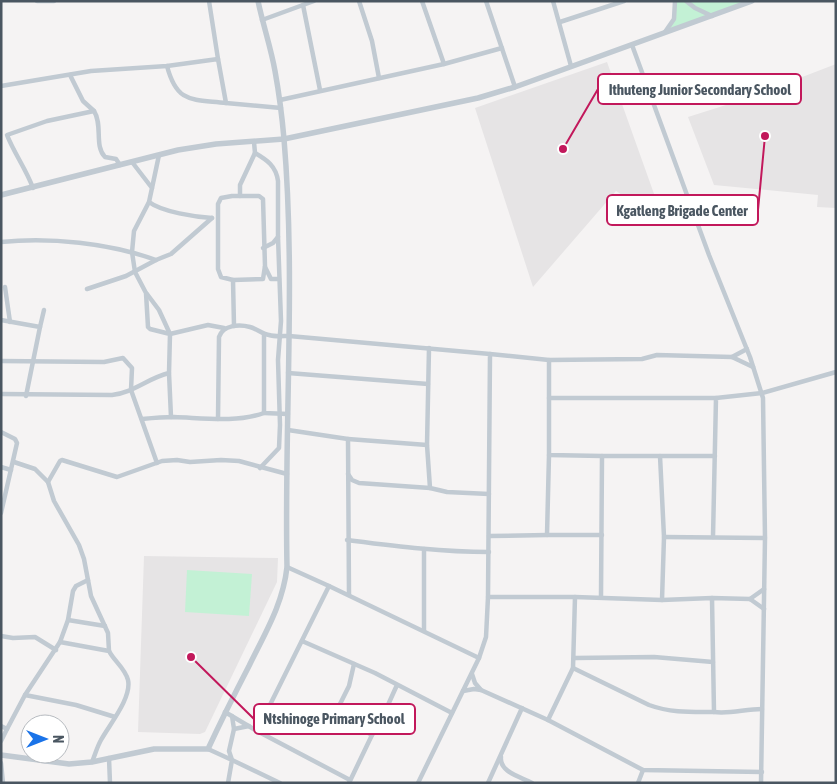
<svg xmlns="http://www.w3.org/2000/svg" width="837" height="784" viewBox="0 0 837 784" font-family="'Asap Condensed',sans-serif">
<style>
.education{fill:#e6e4e5}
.green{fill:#c3f1d5}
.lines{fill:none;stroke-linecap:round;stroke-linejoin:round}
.minor{stroke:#c1cad2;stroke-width:4.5}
.tertiary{stroke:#c1cad2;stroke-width:5.5}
.leader{fill:none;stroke:#c2185b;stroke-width:2}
.callout-dot{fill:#c2185b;stroke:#fff;stroke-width:2}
.callout{fill:#fff;stroke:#c2185b;stroke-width:2}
.callout-label{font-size:15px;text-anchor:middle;font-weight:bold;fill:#4a5661}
</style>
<rect width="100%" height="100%" fill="#f5f3f3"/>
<g class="education">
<path d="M607 62 658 205 653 215 616 191 533 287 475 108Z"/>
<path d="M836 64V208L817 207 818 195 714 185 688 117 745 99Z"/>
<path d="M144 556 278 558 277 582 205 732 200 734 138 732Z"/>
</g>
<g class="green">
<path d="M675 1H752L665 32 674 19Z"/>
<path d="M187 570 252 574 249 616 185 612Z"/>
</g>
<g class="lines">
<g class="minor">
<path d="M37 1H54"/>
<path d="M209 1 218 59"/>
<path d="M359 1 372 41 379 78"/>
<path d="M422 1 444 64"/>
<path d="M486 1 515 87"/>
<path d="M553 1 571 66"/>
<path d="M686 1 695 8 712 16"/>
<path d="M303 5 320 90"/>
<path d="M262 20 314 1"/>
<path d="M560 22 624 1"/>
<path d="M665 32 674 19 675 1"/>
<path d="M632 45 709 255 750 357 763 398 765 538 761 783"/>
<path d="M167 66C177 104 192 99 226 103"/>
<path d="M70 75 83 101 94 111"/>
<path d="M1 86 91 71 167 66 218 59 226 103 281 108"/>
<path d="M280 100 444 64 502 48"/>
<path d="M255 153C267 160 276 166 278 181V237L281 321 278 360 280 425 279 448 260 468"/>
<path d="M33 188C26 169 14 153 7 135L47 121 94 111C103 125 94 146 105 157L116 159 120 165"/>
<path d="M152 188 159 155"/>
<path d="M232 196H259L263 199 265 266 263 279 233 280 221 277 218 269V204L221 198Z"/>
<path d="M240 196V185L255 153 254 142"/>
<path d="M149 202C162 212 196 217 212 218"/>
<path d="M1 242C50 237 109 243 156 260"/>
<path d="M263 248 273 243 278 237"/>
<path d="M265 267 271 279H279"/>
<path d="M233 280 234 326"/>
<path d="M5 287 10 322"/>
<path d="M87 289 126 276 156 260 171 254 212 218"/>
<path d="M147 294 159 310 170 334 208 325 224 328"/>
<path d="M1 320 40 327 26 396"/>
<path d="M40 327 44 310"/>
<path d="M264 334V413L288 414"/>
<path d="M429 348 427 445 430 488 447 492 489 494"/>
<path d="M490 354 549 360 642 359 657 355 732 357 753 367"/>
<path d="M732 357 747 349"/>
<path d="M549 360V455L602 456 601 597"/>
<path d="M1 361 104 362 123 358 132 368 131 390 157 463"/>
<path d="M169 373 171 417"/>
<path d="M288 373 428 384"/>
<path d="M1 394 112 395C133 393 148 378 169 373L170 334 150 329 148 327 146 293 135 272 132 252 134 231 149 202 152 188 132 162"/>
<path d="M549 398H716"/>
<path d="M142 419C152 418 163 417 174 417 203 418 236 423 264 413"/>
<path d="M218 419 219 337C223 325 239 324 250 327 257 329 262 334 269 335 275 337 283 336 289 336L490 354 488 597 486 637 479 658"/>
<path d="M288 430 348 439 349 595"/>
<path d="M1 432 15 439 17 443 1 513"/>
<path d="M348 439 427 445"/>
<path d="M549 455 547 535H602"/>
<path d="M602 456H660L664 537 662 600"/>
<path d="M660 456H715"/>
<path d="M14 462 35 469 48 482 54 501 79 545 84 559 91 596 108 633 109 651"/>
<path d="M1 467 11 470"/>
<path d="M348 474 352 480 359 483 430 488"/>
<path d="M48 482 60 461 62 460 117 477 162 461 177 460 190 462 221 460 239 461 287 474"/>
<path d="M489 536 547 535"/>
<path d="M664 537 765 538"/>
<path d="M713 537 716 398 762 393 836 372"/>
<path d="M347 540C395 546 441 552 489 552"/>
<path d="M287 567 329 586 479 658 418 783"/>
<path d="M488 597H575L573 668 548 720"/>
<path d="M575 597 662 600 712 598 750 599 764 609"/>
<path d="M750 599 764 589"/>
<path d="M68 620 105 626"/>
<path d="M424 631V549"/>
<path d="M1 636 13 638 35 637 56 650"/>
<path d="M302 641 375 673 452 713"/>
<path d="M60 642 109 651C114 661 125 668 128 680 132 698 109 725 101 740 97 747 95 755 92 762"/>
<path d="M575 658 654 657 713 662"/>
<path d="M354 664 349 686 337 710V715L372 735 378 727 397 685"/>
<path d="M573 668 649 705C671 713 691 712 714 712L712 598"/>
<path d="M472 674 475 683 481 690 548 720 643 770 762 772"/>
<path d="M463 691 474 689 481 690"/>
<path d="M25 695 76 705 115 717"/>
<path d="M225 712 257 731 329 586"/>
<path d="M714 712C731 714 745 709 762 709"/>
<path d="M232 716 234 729 229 751 232 760 280 783"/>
<path d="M1 726 7 729 1 741"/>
<path d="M7 729 25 695 60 642 68 620 73 591 76 586 88 580"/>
<path d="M234 729 249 726"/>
<path d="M257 731 350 780"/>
<path d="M208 749 232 760 228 783"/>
<path d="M501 757C499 772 521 777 532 783"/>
<path d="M109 758 110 783"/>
<path d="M1 763 3 783"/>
<path d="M349 783 372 735"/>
<path d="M488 783 522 708"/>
<path d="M638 783 643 770"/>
</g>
<g class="tertiary">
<path d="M1 195 178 150 216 144 284 139 478 98 515 87 752 1"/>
<path d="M1 755 69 764 92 762 154 749H208C221 721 235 693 249 666 265 633 283 604 287 567 284 425 296 281 284 139 282 116 279 93 275 71 271 48 263 25 258 1"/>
</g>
</g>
<path class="leader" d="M563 149L598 89M765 136L758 210M191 657L254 719"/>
<g class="callout-dot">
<circle cx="563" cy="149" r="5"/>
<circle cx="765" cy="136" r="5"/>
<circle cx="191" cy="657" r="5"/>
</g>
<g class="callout">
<rect x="598" y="74" width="203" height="30" rx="5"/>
<rect x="607" y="195" width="151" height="30" rx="5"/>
<rect x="254" y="704" width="161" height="30" rx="5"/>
</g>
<g class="callout-label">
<text x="700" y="95">Ithuteng Junior Secondary School</text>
<text x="682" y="216">Kgatleng Brigade Center</text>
<text x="334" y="724">Ntshinoge Primary School</text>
</g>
<rect width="837" height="784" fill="none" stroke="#4a5661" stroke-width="5"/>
<g transform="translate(45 739) rotate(90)"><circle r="24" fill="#ffffff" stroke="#b7bbc0"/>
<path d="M0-4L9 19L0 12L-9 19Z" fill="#1a73e8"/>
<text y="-8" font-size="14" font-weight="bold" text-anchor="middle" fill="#4a5661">N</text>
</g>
</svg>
